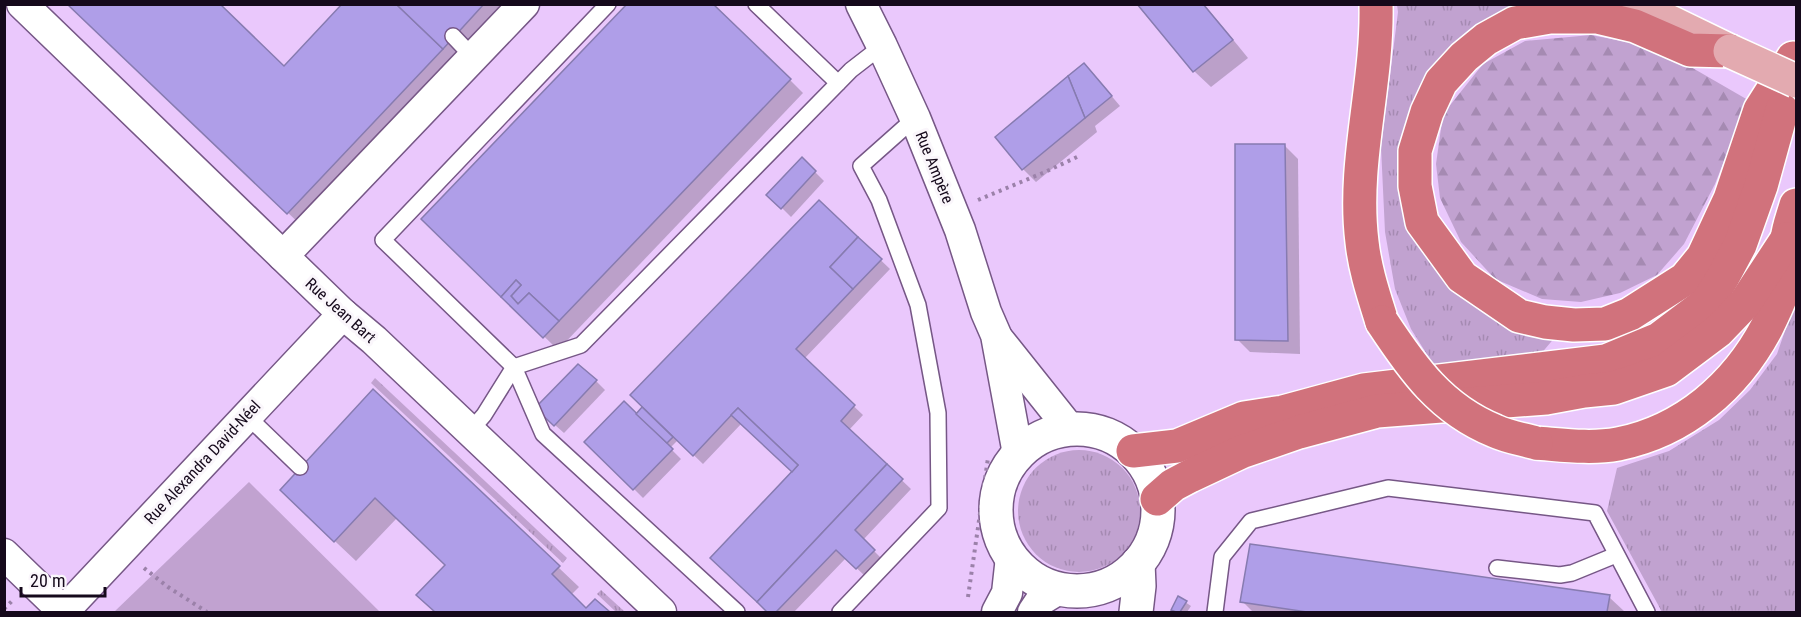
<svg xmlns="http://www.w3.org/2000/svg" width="1801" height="617" viewBox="0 0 1801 617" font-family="'Roboto Condensed',sans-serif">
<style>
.grass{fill:url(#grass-tufts)}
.forest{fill:url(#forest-firs)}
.garden{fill:#c1a2d0}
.shadow{fill:#0003}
.building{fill:#af9ee8;stroke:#877bb0;stroke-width:1.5}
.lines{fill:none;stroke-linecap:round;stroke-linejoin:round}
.lane-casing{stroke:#765786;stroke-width:18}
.street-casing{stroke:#765786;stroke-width:33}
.secondary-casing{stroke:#765786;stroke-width:36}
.primary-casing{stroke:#fff;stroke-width:36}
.highway-casing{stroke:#fff;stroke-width:36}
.path{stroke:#9b81a9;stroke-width:4;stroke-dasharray:3 4.5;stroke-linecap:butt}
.lane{stroke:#fff;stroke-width:15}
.street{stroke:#fff;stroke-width:30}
.secondary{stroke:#fff;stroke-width:33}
.primary{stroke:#e3aab0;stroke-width:33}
.highway{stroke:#d1727c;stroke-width:33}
.primary-bridge-casing{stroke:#fff;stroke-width:36;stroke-linecap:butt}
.highway-bridge-casing{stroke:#fff;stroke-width:36;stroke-linecap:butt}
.primary-bridge{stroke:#e3aab0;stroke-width:33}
.highway-bridge{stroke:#d1727c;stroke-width:33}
.labels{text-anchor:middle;stroke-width:6;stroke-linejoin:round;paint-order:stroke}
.street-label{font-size:16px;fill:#15091b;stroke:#faf6fb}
</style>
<defs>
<pattern id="grass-tufts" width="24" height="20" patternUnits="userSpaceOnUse" patternTransform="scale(1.5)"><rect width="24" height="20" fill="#c1a2d0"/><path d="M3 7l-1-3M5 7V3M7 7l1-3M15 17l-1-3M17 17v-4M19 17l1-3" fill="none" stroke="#a58ab2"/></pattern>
<pattern id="forest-firs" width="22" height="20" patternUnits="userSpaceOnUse" patternTransform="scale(1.5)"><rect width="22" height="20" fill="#c1a2d0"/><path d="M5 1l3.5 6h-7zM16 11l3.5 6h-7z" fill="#a58ab2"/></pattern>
</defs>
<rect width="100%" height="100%" fill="#eac8fc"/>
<g class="grass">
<path d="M1397 5H1532L1440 62 1420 245 1446 284 1481 311 1525 331 1556 336 1540 355 1433 364 1411 329 1395 289 1385 232 1381 147 1398 12Z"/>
<path d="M1796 299V612H1662L1607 511 1617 468 1669 451 1719 420 1750 390 1777 354Z"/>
<path d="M375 378 567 558 563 563 371 383Z"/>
<circle cx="1079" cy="511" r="61"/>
<path d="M601 590 625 612H616L597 594Z"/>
</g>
<path class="forest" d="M1591 35 1658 48 1748 100 1715 184 1684 244 1657 275 1620 293 1581 302 1542 299 1495 279 1461 242 1440 198 1436 164 1443 114 1483 64 1525 41Z"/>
<path class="garden" d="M249 482 380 612H114Z"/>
<g class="shadow">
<path d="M68 4 284 68 343 4H517L305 229Z"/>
<path d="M1139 4H1204L1248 58 1211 87 1194 71Z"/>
<path d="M1093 74 1120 106 1095 126 1097 132 1036 182 1023 169Z"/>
<path d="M790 80 803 93 558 350 424 219Z"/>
<path d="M1285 146 1298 159 1300 354 1250 352 1237 339Z"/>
<path d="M802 159 824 181 791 217 769 195Z"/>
<path d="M820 202 890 269 804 359 863 415 849 430 911 489 863 540 883 560 866 577 846 558 794 612H769L712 558 794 472 742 423 703 464 678 440 670 448 681 459 643 498 587 442 637 416Z"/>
<path d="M596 381 605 390 564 433 546 417Z"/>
<path d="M373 391 579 587 571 595 586 610 595 601 607 612H436L418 595 447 565 397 518 356 561 302 510Z"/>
<path d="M1609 597 1625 612H1253L1242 601Z"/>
<path d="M1179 598 1191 606 1187 612H1176L1173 609Z"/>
</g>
<g class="building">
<path d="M67 4H220L284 66 342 4H396L443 49 287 214Z"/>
<path d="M396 4H484L443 49Z"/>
<path d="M627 4H713L791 79 559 321 529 293 518 304 511 296 521 285 516 280 501 297 421 219Z"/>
<path d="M1137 4H1203L1233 40 1193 72Z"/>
<path d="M1084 63 1112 96 1085 118 1068 76Z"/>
<path d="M1068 76 1085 118 1022 170 995 137Z"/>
<path d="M1235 144H1285L1288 341 1235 340Z"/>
<path d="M802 157 816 171 781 209 766 195Z"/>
<path d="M819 200 858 237 830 267 853 289 796 349 855 405 841 421 887 464 757 602 710 558 798 465 738 408 693 456 630 395Z"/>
<path d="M858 237 882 259 853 289 830 267Z"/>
<path d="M516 280 521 285 511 296 518 304 529 293 559 321 543 338 501 297Z"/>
<path d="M578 364 597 380 554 426 535 408Z"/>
<path d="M373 389 560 566 552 574 586 608 595 599 610 612H435L416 595 445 565 375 498 334 542 280 490Z"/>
<path d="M624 401 673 449 633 490 584 442Z"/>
<path d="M642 407 673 437 667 443 636 414Z"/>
<path d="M738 408 798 465 792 472 731 415Z"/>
<path d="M887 464 903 479 855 530 875 550 856 569 836 550 776 612H767L757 602Z"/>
<path d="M1250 544 1610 595 1607 612H1307L1240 602Z"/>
<path d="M1178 596 1187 601 1180 612H1176L1171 610Z"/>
</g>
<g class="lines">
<defs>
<g id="lane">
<path d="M608 4 383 240 514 367 543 434 737 612"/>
<path d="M756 4 838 83"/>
<path d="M453 36 473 57"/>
<path d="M246 415 300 467"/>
<path d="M470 431 484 415 514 367 581 345 851 70 882 46"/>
<path d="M1497 568 1560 575 1572 573 1616 555"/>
<path d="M840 612 939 508 938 413 918 305 879 200 861 166 915 118"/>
<path d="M1215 612 1222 557 1251 521 1388 488 1595 513 1647 612"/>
</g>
<g id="street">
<path d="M22 4 343 314 374 340 661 612"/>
<path d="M861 4 882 46 915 118 960 230 986 312 996 335 1018 454"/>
<path d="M283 256 524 4"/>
<path d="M999 340 1070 429"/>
<path d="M4 554 64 612"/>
<path d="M63 612 343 314"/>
<path d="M997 612 1007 593 1011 557"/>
<path d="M1033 612 1041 600 1059 589"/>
</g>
<g id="secondary">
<circle cx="1077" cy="510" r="81"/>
<path d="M1136 612 1139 586 1138 563"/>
</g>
<path id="primary" d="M1633 4 1730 51"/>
<g id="highway">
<path d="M1376 4C1378 84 1352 163 1362 242 1365 270 1374 296 1382 322"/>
<path d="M1730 51 1690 50 1635 26 1597 17H1550L1515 23 1486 39 1464 57 1441 82 1427 112 1415 151V186L1422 222 1462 277 1519 316 1545 322 1574 325 1605 324 1630 314 1685 279 1703 257 1730 199 1760 110 1793 58"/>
<path d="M1536 443C1563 445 1591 449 1618 444 1684 431 1736 386 1767 327 1774 312 1782 297 1786 281 1789 268 1786 253 1787 240 1788 228 1793 216 1796 205"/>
<path d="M1133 451 1177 446 1244 418 1283 412 1364 390 1606 361 1659 339 1708 302 1724 275 1740 245 1761 186 1782 110"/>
<path d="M1157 499 1173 485 1190 476 1241 452 1299 432 1377 411 1546 398 1584 391 1614 388 1666 370 1718 331 1745 303 1787 239"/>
</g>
</defs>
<use href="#lane" class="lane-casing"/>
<use href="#street" class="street-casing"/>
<use href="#secondary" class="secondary-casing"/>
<use href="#primary" class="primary-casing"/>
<use href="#highway" class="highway-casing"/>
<g class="path">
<path d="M978 200 1045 172 1077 157"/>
<path d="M144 568 168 587 207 612"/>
<path d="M968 597 988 458"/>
<path d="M4 609 12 601"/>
</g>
<use href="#lane" class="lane"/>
<use href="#street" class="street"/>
<use href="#secondary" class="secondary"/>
<use href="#primary" class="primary"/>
<use href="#highway" class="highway"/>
<defs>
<path id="primary-bridge" d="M1730 51 1796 81"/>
<path id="highway-bridge" d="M1382 322C1413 369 1441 409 1495 431 1508 437 1522 439 1536 443"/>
</defs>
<use href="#primary-bridge" class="primary-bridge-casing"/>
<use href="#highway-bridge" class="highway-bridge-casing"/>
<use href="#primary-bridge" class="primary-bridge"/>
<use href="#highway-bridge" class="highway-bridge"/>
</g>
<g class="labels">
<g class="street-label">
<text transform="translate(935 167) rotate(68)" y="6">Rue Ampère</text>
<text transform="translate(341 310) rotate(42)" y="6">Rue Jean Bart</text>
<text transform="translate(202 462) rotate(-47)" y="6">Rue Alexandra David-Néel</text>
</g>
</g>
<rect width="1801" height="617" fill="none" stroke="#15091b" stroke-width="12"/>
<path d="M21 587v9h84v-9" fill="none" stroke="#15091b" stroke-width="3"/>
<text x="30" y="587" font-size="18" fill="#15091b" stroke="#faf6fb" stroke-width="4.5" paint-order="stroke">20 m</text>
</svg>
